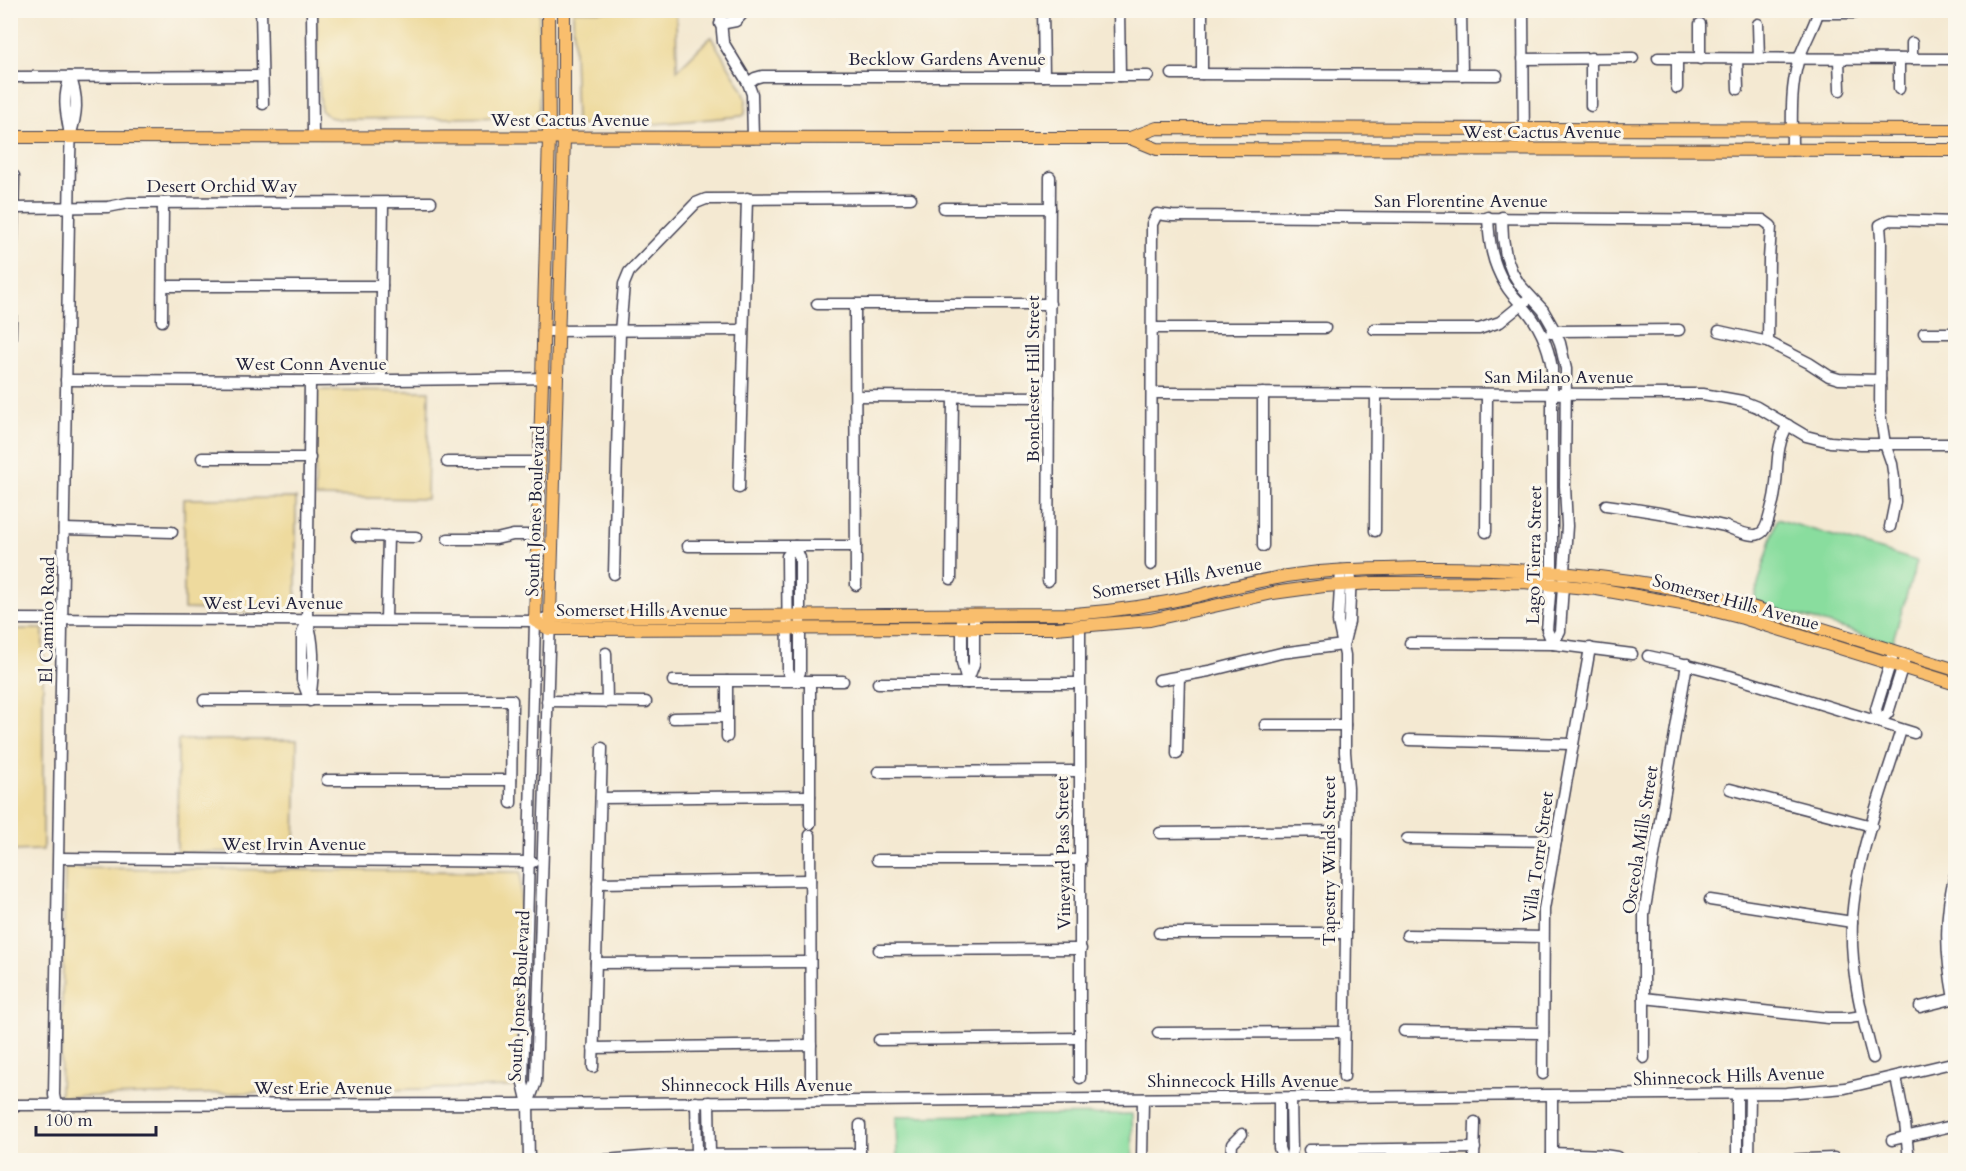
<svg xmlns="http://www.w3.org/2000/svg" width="1966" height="1171" viewBox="0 0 1966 1171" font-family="Cardo,serif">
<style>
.green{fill:#89dd9e;stroke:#56806c;stroke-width:1.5}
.sand{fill:#eeda9e;stroke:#887e6c;stroke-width:1.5}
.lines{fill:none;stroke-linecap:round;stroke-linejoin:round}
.minor-casing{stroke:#424052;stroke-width:13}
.major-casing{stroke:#424052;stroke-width:14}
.minor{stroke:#fff;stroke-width:10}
.major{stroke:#f9be6d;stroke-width:12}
.labels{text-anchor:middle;stroke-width:6;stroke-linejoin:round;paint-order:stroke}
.street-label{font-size:18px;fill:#22223b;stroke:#fbf7ec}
</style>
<rect width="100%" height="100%" fill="#fbf7ec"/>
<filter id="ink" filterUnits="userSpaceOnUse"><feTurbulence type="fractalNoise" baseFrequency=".0167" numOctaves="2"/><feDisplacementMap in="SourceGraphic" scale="12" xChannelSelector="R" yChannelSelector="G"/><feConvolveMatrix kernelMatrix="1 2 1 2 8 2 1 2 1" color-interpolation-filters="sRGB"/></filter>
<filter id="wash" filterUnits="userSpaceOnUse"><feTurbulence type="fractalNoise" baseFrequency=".008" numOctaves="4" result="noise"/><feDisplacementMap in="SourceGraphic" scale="24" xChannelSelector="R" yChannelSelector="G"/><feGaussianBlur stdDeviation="1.35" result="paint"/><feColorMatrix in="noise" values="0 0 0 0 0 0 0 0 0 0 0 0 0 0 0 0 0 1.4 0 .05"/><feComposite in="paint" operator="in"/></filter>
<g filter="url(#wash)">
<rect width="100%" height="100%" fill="#f4e9d2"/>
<g class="green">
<path d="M1777 519 1917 561 1892 643 1753 602Z"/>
<path d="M1132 1114 1133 1160H897L896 1116Z"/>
</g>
<g class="sand">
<path d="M317 11H539V108L537 114 532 117 339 119 329 117 321 110 317 52Z"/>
<path d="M573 11H676L677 70 711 37 743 90 746 99 745 114 742 116 643 125H581L576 123Z"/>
<path d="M317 390 429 391 427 499 315 497Z"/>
<path d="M296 498V613L184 609V499Z"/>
<path d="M10 629H43V850L11 851Z"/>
<path d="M178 740H297L295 851 177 852Z"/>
<path d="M65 868 521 872 516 1087 60 1097Z"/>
</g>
</g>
<g filter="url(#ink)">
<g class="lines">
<defs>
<g id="minor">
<path d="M261 10 263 104"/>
<path d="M312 10 313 137"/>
<path d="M720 10 723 42 748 83 752 94 753 138"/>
<path d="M1043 10 1044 76"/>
<path d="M1119 10 1120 76"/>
<path d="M1202 10V74"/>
<path d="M1461 10 1462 75"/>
<path d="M1523 10 1524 149"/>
<path d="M1818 13H1856"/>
<path d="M720 24 736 21 746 10"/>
<path d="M1700 24V59"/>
<path d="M1758 24 1759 59"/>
<path d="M1912 43V59"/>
<path d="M1658 58 1956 59"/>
<path d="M1677 58V88"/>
<path d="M1523 59 1633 58"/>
<path d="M1737 59 1738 89"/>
<path d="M1839 59 1840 90"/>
<path d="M1899 59V89"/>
<path d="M1172 74 1497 75"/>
<path d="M10 77 262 76"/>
<path d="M70 77C79 97 77 115 70 136"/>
<path d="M748 83 755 78 762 76H1148"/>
<path d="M1591 106V58"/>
<path d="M1792 150C1792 120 1790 91 1798 62 1803 44 1814 28 1819 10"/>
<path d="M13 208 108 207 128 203 431 202"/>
<path d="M944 208H1050"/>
<path d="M1488 217C1489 242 1492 263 1505 284 1510 293 1516 299 1523 306 1539 324 1548 344 1552 368V571L1547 630 1553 644"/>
<path d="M1502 217 1503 238 1506 256 1512 272 1520 285 1543 310 1555 331 1560 343 1566 369 1565 486 1567 526 1560 631 1553 644"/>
<path d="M163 286H382"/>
<path d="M817 304H1050"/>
<path d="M855 304 856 585"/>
<path d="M162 321 163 203"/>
<path d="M1152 328H1325"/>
<path d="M1374 329H1479L1500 322 1527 300"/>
<path d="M543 331 743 330"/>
<path d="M1719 331 1768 342 1809 363 1829 376 1839 379 1880 380"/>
<path d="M1551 333 1555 331 1679 330"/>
<path d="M1924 333H1956"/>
<path d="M10 364 14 176"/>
<path d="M66 380 310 381 557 378"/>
<path d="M381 380 383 203"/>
<path d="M1152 393 1703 394 1742 401 1757 407 1806 436 1830 442 1861 444H1956"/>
<path d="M856 396 1049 397"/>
<path d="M202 458H310"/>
<path d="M447 462H539"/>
<path d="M739 488 747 198"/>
<path d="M1606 505C1645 510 1685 517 1724 526 1732 529 1752 538 1759 534 1768 531 1770 511 1773 502 1780 476 1773 449 1788 425"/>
<path d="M1890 527 1895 502 1894 478 1892 464 1885 444 1880 413 1881 239 1880 225 1890 220 1956 222"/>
<path d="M64 529 172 532"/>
<path d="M1375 531 1376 393"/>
<path d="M1486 532 1487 394"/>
<path d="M357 536 416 537"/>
<path d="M448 539H496L513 535H537"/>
<path d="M688 546H856"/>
<path d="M795 546 800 558V672L796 681 788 672 787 556Z"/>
<path d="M1263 546V393"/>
<path d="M1151 565 1152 224 1157 214 1172 216 1763 220 1771 226 1769 259 1768 342"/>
<path d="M1341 570 1338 622 1345 655V752L1348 788 1344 1077"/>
<path d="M614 574 620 332 624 284 629 272 696 203 706 199 911 198"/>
<path d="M951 579 953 397"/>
<path d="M1048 581 1050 177"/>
<path d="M962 615V662L967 683"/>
<path d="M10 619 535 621 550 617 536 1082 528 1104"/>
<path d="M307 620C316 645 314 673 310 699"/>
<path d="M386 620 388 536"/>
<path d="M1080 627V1078"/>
<path d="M1344 642 1349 622 1351 570"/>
<path d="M1410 643 1553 644 1632 654"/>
<path d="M1894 651 1876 709 1879 722 1888 713 1906 655"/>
<path d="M606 653 607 702"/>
<path d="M1648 656 1680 663 1730 676 1914 733"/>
<path d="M1159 680 1209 671 1281 653 1343 645"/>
<path d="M673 681H843"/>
<path d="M727 681V737"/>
<path d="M878 683H1079"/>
<path d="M967 683 974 664V615"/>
<path d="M204 700H512L511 803"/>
<path d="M310 701 302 680V634L307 620 310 381"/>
<path d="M547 701 646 702"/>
<path d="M673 718 727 717"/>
<path d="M1265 725H1345"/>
<path d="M1409 740 1573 744"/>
<path d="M1177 754 1179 676"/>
<path d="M878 772 1079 771"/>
<path d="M327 780H511"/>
<path d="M1730 789 1872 826"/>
<path d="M601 798 810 796"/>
<path d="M810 824V681"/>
<path d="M1160 833 1347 831"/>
<path d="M810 835 811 1078"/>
<path d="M1407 839 1556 841"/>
<path d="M59 858 533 862"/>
<path d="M877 860H1081"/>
<path d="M598 883 810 880"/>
<path d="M1710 900 1852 922"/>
<path d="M1159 933H1346"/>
<path d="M1407 935 1543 937"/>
<path d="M879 950 1081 949"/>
<path d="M596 963 810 962"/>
<path d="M1644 998 1828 1018H1849L1862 1016"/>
<path d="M1954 999C1946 956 1943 914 1956 872"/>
<path d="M1920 1007 1956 998"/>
<path d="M1404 1031 1543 1033"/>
<path d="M1158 1033 1344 1032"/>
<path d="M879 1040 1080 1038"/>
<path d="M593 1048 811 1045"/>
<path d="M1644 1058V914L1687 664"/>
<path d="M1873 1058C1861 1013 1850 968 1852 921 1855 860 1883 789 1901 730"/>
<path d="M593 1067 602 748"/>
<path d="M1543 1074 1544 909 1590 648"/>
<path d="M1896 1077 1905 1123 1909 1160"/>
<path d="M1737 1094V1160"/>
<path d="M1279 1098V1148L1283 1160"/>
<path d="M696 1102 697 1154"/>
<path d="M709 1102 710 1154"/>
<path d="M10 1105 515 1104 1786 1093 1845 1088 1956 1062"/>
<path d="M56 1105 54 1095 70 159C70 151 71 143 70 135 66 112 62 100 70 77"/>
<path d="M1892 1140 1956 1125"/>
<path d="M1309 1150 1475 1148"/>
<path d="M1552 1153 1604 1155 1617 1157 1619 1160"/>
<path d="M529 1160 528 1104 523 1083 535 621"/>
<path d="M605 1160 667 1155 860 1154"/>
<path d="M860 1160V1125"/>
<path d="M1142 1160 1143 1099"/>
<path d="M1231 1160 1232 1144 1242 1134"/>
<path d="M1290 1160 1292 1150 1291 1098"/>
<path d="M1474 1160 1475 1122"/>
<path d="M1552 1160V1096"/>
<path d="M1688 1160H1700"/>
<path d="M1749 1160 1750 1094"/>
<path d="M1779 1160 1834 1158"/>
</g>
<g id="major">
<path d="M548 10 549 138 535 621 549 629 1056 628 1150 620 1273 593 1324 586 1374 583 1523 582 1597 589 1699 607 1743 618 1956 684"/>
<path d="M564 10V138L550 617 1074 614C1115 611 1156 605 1196 596 1228 588 1260 580 1294 575 1336 569 1378 569 1421 568 1527 567 1629 575 1732 601L1956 670"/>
<path d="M10 137 1130 138 1157 128 1956 130"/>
<path d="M1130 138 1157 149 1956 150"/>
</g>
</defs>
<use href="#minor" class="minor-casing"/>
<use href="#major" class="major-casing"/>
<use href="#minor" class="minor"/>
<use href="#major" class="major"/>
</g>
</g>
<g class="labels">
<g class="street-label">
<text x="947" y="65">Becklow Gardens Avenue</text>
<text x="570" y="126">West Cactus Avenue</text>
<text x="1542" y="138">West Cactus Avenue</text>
<text x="222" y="192">Desert Orchid Way</text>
<text x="1461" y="207">San Florentine Avenue</text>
<text x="311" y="370">West Conn Avenue</text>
<text x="1559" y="383">San Milano Avenue</text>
<text transform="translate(1033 379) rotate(-90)" y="6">Bonchester Hill Street</text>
<text transform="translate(535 511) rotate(-88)" y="6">South Jones Boulevard</text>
<text transform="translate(1534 555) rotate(-89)" y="6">Lago Tierra Street</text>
<text transform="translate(1177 578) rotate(-10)" y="6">Somerset Hills Avenue</text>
<text transform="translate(1736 602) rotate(15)" y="6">Somerset Hills Avenue</text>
<text x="273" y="609">West Levi Avenue</text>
<text x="642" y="616">Somerset Hills Avenue</text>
<text transform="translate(47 620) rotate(-89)" y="6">El Camino Road</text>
<text transform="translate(1640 840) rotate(-81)" y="6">Osceola Mills Street</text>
<text x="294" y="850">West Irvin Avenue</text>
<text transform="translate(1063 853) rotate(-91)" y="6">Vineyard Pass Street</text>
<text transform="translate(1538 857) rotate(-82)" y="6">Villa Torre Street</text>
<text transform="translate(1329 861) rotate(-90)" y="6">Tapestry Winds Street</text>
<text transform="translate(519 996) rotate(-87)" y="6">South Jones Boulevard</text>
<text transform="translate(1729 1076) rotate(-2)" y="6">Shinnecock Hills Avenue</text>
<text x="1243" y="1087">Shinnecock Hills Avenue</text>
<text x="757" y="1091">Shinnecock Hills Avenue</text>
<text x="323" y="1094">West Erie Avenue</text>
</g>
</g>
<rect width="1966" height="1171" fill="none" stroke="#fbf7ec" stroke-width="36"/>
<path d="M36 1126v9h120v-9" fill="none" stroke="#22223b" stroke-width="3"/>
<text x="45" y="1126" font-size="18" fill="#22223b" stroke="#fbf7ec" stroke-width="4.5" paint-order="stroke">100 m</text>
</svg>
